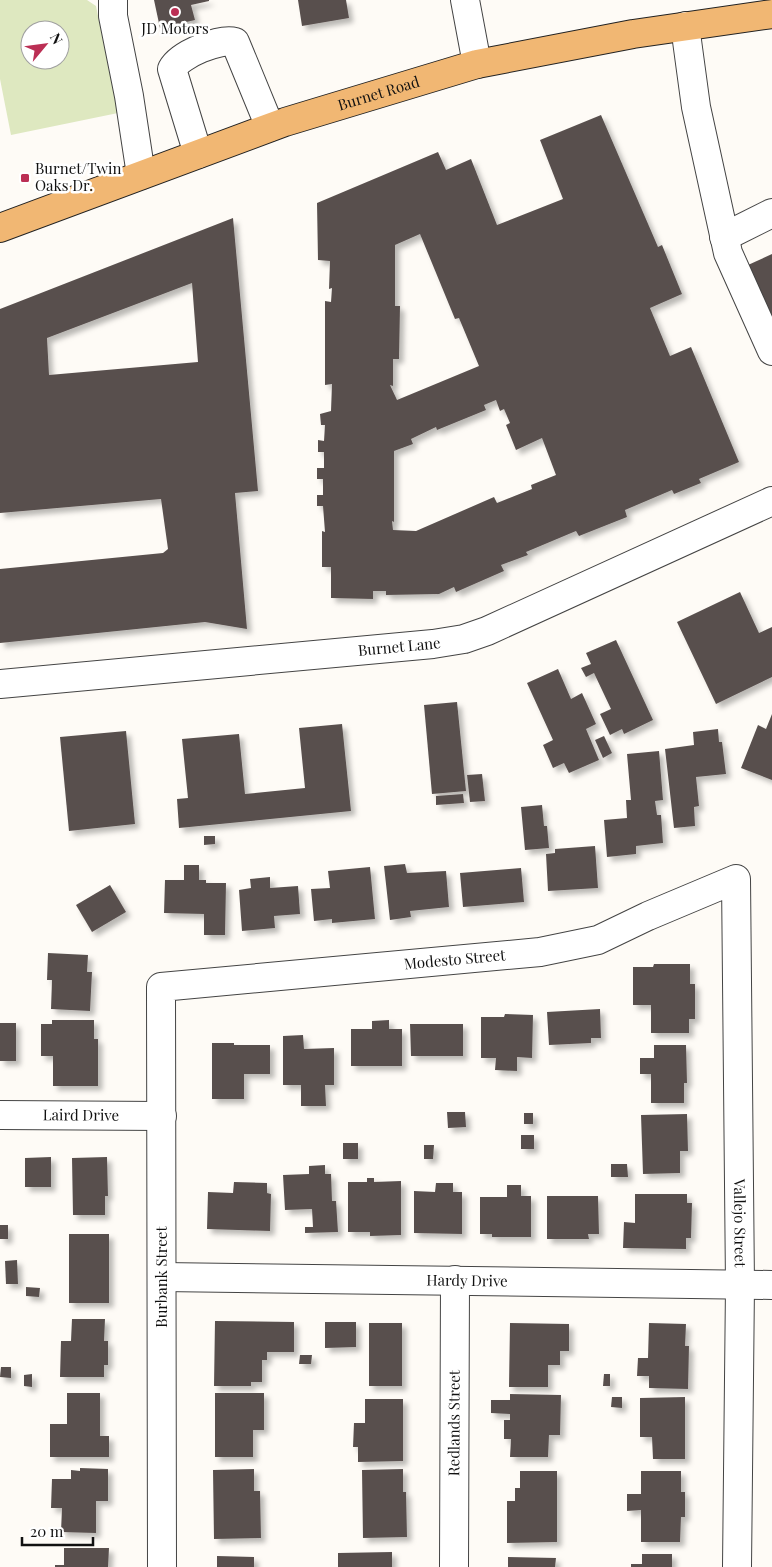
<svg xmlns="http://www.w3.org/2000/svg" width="772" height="1567" viewBox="0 0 772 1567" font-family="'Playfair Display',serif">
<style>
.green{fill:#dee8c0;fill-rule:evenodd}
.building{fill:#59504e;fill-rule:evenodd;filter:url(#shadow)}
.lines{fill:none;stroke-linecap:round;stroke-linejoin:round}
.minor-casing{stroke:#444;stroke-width:30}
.major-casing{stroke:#222;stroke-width:30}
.minor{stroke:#fff;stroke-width:28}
.major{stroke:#f1b773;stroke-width:28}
.poi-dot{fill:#bb2f54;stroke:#fff;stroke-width:2}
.labels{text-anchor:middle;stroke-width:5;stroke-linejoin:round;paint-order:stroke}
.poi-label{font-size:15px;fill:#111;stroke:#fff}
.street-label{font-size:15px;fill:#111;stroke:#fff}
</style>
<defs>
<filter id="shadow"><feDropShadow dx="4.5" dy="4.5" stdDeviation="2.5" flood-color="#0004"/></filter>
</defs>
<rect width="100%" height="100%" fill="#fefbf6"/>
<path class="green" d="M0 0H87L96 6 118 113 11 135 0 79ZM30 30H60V60H30Z"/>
<g class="building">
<path d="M154 0H209V1L191 5 195 20 160 28Z"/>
<path d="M298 0H346L349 18 302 26Z"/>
<path d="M601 115 658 247 662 245 682 294 650 308 670 356 691 347 739 462 699 479 701 483 674 494 672 490 625 510 627 517 579 536 576 531 526 552 528 555 501 565 504 571 456 592 454 587 439 594 386 595V591H373V599L331 598V567H322V531L325 532 323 506H317V495H323V479H317V468H324V452H318V440L324 441 325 425H321L320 414 331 411 332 384 325 385V301L331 302 332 288 329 289 330 261 318 260 317 203 438 152 446 170 471 159 497 225 563 199 540 140ZM420 234 455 319 459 318 479 366 397 400 390 385 393 386V359H399L400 306H395V245ZM496 400 500 411 504 409 510 423 506 425 516 450 542 438 556 475 531 485 532 489 497 503 494 497 416 531 393 530 392 521 394 522V451L413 444 411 439 436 427 437 430 486 410 484 405Z"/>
<path d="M233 218 258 491 235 493 247 629 205 622 0 643V569L163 553 168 549 161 499 0 513V309ZM192 283 198 362 49 375 47 338Z"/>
<path d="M772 254V318L748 265Z"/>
<path d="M740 592 759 633 772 627V677L716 704 677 622Z"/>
<path d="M616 640 653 720 624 734 622 729 610 735 600 714 611 709 594 673 586 677 581 668 591 664 586 653Z"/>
<path d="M558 669 571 699 582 693 596 724 586 729 599 760 569 773 564 763 553 768 543 745 553 740 527 683Z"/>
<path d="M457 702 466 791 432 794 424 705Z"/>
<path d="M772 714V780L741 768 758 725 766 729Z"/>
<path d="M342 724 351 811 179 828 177 799 188 798 182 739 239 734 245 794 305 788 299 728Z"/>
<path d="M718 729 719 742H722L726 774 696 777 699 806 694 807 695 826 674 828 665 749 694 745 693 732Z"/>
<path d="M126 731 135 824 69 831 60 737Z"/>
<path d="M604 736 612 753 603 758 595 740Z"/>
<path d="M659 751 663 800 655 801 657 815H661L663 843 636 846V854L607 857 604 820 627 818 626 800H631L627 754Z"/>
<path d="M482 774 485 801 470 802 467 775Z"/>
<path d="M463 794 464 803 436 805V796Z"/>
<path d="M542 805 544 826H547L549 848 525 850 521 807Z"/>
<path d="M204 836H215V844L204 845Z"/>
<path d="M595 846 598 888 548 891 546 854 555 853V849Z"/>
<path d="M405 864 407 873 446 871 449 907 410 911 411 917 390 920 384 866Z"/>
<path d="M184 865H199V880H206V883H226L225 935H204V914L164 913 165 880H184Z"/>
<path d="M370 867 375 919 332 923V919L314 921 311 889 330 888 328 871Z"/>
<path d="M521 868 524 902 463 907 460 873Z"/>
<path d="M270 877V888L298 886 300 914 274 916 275 928 242 931 239 890 251 888 250 879Z"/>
<path d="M110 885 126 912 92 932 76 905Z"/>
<path d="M48 953 88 955 87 972H92L90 1011 51 1009 52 980H47Z"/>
<path d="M654 964H690V984H695V1019H689V1033H651V1005H633V967H653Z"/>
<path d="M600 1009 601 1038H591V1043L549 1045 547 1012Z"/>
<path d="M505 1014 533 1015 532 1058 517 1057V1071L495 1070 496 1058H481V1017H504Z"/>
<path d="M52 1020H94V1039H98V1086H53V1056H41V1024H52Z"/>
<path d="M389 1020V1029H402V1066H351V1029H372V1021Z"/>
<rect x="0" y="1023" width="16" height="38"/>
<path d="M410 1024H463V1056H411Z"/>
<path d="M303 1035 304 1049 334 1048V1085H325L326 1106H301V1085H283V1036Z"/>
<path d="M212 1043H234V1045H270V1074H244V1099H212Z"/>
<path d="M654 1045H686L687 1083H684V1103H651V1074H640V1058H654Z"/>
<path d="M447 1112H465L466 1127 448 1128Z"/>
<rect x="524" y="1113" width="9" height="11"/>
<path d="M687 1114 688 1151H680V1173L643 1174 641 1115Z"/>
<rect x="521" y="1135" width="13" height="14"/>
<rect x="343" y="1143" width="15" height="16"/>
<path d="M424 1145H434L433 1159H424Z"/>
<path d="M51 1157V1187H25V1158Z"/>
<path d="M107 1157 108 1196H105V1215H73L72 1158Z"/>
<path d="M611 1164H627L628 1177H611Z"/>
<path d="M325 1165V1174H331L332 1201H336L338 1232 305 1233V1227H313L312 1209 285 1210 283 1175 309 1174V1166Z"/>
<path d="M367 1178H374V1182L401 1181V1235L370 1236V1232H348V1182H367Z"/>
<path d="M234 1182 267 1183V1193L271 1194 270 1231 207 1229 208 1192 233 1193Z"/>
<path d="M436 1183H453V1192H462V1234L414 1233V1191L435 1192Z"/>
<path d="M507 1185H521V1196H531V1237H492V1234H480V1197H507Z"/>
<path d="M635 1194H687V1203H692L691 1238H686V1249L623 1248 624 1222 635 1223Z"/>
<path d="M547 1196H598L599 1234H588L589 1239H547Z"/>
<rect x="0" y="1225" width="8" height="14"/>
<rect x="69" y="1234" width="40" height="69"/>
<path d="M17 1260 18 1284H6L5 1261Z"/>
<path d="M26 1287 40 1288 39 1297 26 1296Z"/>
<path d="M72 1319H105L104 1341H108V1365H104V1377H60L61 1341H71Z"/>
<path d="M215 1321 294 1322V1352H267V1360H262V1382H251V1386H214Z"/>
<path d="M325 1322H356V1347L325 1348Z"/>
<rect x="369" y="1323" width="33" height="63"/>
<path d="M510 1323 569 1324V1351H560V1365H548V1387H509Z"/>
<path d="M649 1323 686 1324 685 1346H689L688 1389 649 1388V1376H637L638 1358H648Z"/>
<path d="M300 1355H312L311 1364H299Z"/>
<path d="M1 1367H11V1378L0 1377Z"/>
<path d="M32 1374V1387L24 1386V1375Z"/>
<path d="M604 1374H610V1386H603Z"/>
<path d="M67 1393H100V1436H109V1457H50V1424H67Z"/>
<path d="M215 1393H264V1430H253V1457H215Z"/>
<path d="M510 1394 561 1395 560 1435H549L548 1457H510L511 1439H504V1420H510V1414L491 1413V1400H510Z"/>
<path d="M612 1397H622V1408L611 1407Z"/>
<path d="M685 1397V1459H653L652 1437H640V1398Z"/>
<path d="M365 1399H403V1461L358 1462V1447H353L354 1423H365Z"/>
<path d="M80 1468 108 1469V1501H96V1533L61 1532 62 1508H51L52 1479H71V1470L80 1471Z"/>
<path d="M254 1469V1491H260L261 1538 214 1539 213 1470Z"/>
<path d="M403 1469V1492H406L407 1537 363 1538 362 1470Z"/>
<path d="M520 1471H557V1542L507 1543V1501H515V1488H520Z"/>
<path d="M641 1471H681V1492H685V1517H681L680 1542H641V1510L627 1511V1494H641Z"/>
<path d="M64 1548H109L108 1567H55V1565H64Z"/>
<path d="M392 1552V1567H338V1553Z"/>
<path d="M642 1554H672V1567H631V1564H642Z"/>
<path d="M217 1556 254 1557V1567H217Z"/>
<path d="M508 1557 556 1558 555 1567H508Z"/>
</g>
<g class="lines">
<defs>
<g id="minor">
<path d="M113 0V16L129 96 141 175"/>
<path d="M465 0 477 64"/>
<path d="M685 26 696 107 728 253 772 351"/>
<path d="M198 154 172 69C180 54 220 38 235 42L270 127"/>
<path d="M724 237 772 213"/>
<path id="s1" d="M0 684 433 644 464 639 487 631 772 501"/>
<path id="s2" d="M0 1115 162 1116"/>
<path id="s3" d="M162 1277 772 1285"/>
<path id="s4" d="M162 1567 161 987 540 952 598 940 648 916 736 879 740 1285 737 1567"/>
<path id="s5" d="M454 1567 455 1280"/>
</g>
<g id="major">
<path id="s6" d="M0 228 285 122 477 64 633 34 772 14"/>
</g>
</defs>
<use href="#minor" class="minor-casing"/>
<use href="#major" class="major-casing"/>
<use href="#minor" class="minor"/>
<use href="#major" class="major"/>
</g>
<g class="poi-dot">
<circle cx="175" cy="12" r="5"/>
<rect x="20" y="173" width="10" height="10" rx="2.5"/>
</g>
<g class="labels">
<g class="poi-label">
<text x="175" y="34">JD Motors</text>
<text x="35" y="174" text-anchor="start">Burnet/Twin<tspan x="35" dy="17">Oaks Dr.</tspan></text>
</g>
<g class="street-label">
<text dy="5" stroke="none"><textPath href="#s6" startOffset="402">Burnet Road</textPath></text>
<text dy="5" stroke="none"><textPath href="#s1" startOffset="401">Burnet Lane</textPath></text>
<text dy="5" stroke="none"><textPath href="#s4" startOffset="875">Modesto Street</textPath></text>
<text dy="5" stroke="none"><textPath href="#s2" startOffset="81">Laird Drive</textPath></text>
<text dy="5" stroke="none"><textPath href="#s4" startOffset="1515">Vallejo Street</textPath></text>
<text transform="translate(162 1277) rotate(-90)" y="5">Burbank Street</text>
<text dy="5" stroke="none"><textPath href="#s3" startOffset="305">Hardy Drive</textPath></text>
<text dy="5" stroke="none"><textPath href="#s5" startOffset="144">Redlands Street</textPath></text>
</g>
</g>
<g transform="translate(45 45) rotate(61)"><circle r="24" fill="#ffffff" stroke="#a0a0a0"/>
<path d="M0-4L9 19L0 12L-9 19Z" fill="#bb2f54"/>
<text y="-8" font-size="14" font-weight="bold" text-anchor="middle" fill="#111111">N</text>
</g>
<path d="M22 1537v8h71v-8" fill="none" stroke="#111111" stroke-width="2.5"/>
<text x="30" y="1537" font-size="15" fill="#111111" stroke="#ffffff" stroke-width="4" paint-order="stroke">20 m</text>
</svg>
